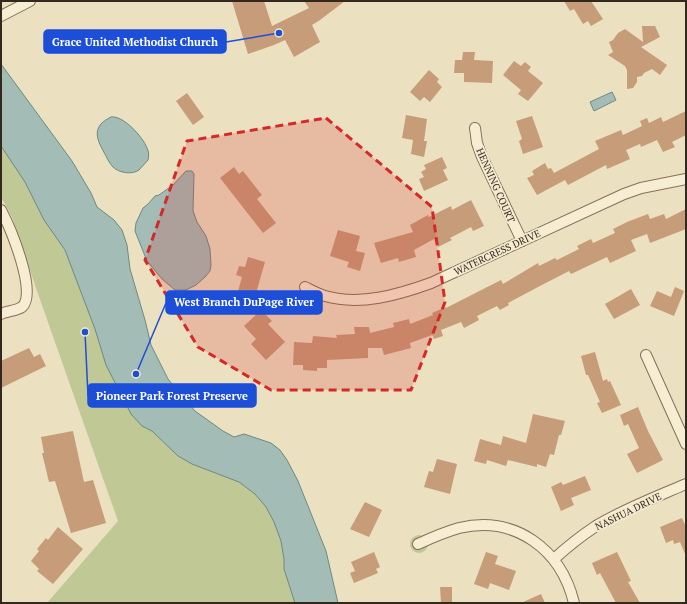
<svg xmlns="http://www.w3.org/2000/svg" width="687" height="604" viewBox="0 0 687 604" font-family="'PT Serif',serif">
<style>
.green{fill:#c0c895}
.water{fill:#a3bdb6;stroke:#6b8a84}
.building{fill:#c79c78}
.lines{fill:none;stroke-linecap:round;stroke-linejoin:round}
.street-casing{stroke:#837159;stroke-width:12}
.street{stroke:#f6edd2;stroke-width:10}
.marked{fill:#d62828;fill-opacity:0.2;stroke:#d62828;stroke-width:3;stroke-dasharray:8 5;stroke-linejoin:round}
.labels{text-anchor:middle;stroke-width:3.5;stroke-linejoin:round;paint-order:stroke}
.street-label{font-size:10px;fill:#33281d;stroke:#f3eacf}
.leader{fill:none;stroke:#1d4ed8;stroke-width:1.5}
.callout-dot{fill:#1d4ed8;stroke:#f3eacf;stroke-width:1.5}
.callout{fill:#1d4ed8;stroke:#1d4ed8;stroke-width:1.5}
.callout-label{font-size:11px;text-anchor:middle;font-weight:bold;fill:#fff}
</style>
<rect width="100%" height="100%" fill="#ebe0c0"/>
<g class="green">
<path d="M1 91 136 374 260 463 313 603H47L118 521 37 291 12 217 1 197Z"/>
<circle cx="419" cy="544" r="9"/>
</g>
<g class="water">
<path d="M1 64 72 161 91 193 97 207 114 220 122 230 127 245 130 269 145 320 151 345 168 379 181 395 195 411 223 431 234 437 244 434 271 443 280 450 287 460 298 481 326 551 338 603H295L284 569V559L281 541 274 522 266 507 255 494 239 482 192 464 178 456 152 431 142 426 131 414 106 365 95 329 65 250 44 220 25 182 1 146Z"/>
<path d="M612 92 616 100 594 111 590 102Z"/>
<path d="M111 117C123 115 143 137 147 148 149 152 149 156 148 160 145 163 142 167 139 170 132 175 119 173 113 167 110 164 108 160 106 156 97 140 90 127 111 117Z"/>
<path d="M186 171H192L194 174 193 211 197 222 206 236 210 249 211 265 210 271 205 277 196 285 186 290H175L162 279 147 261 135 231 136 223 143 208 148 204 155 196 159 195 173 185Z"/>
</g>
<g class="building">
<path d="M232 1H264L272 26 309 8 304 1H345L320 20 312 25 320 42 294 57 285 40 274 45 248 54Z"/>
<path d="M564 1H591L603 19 591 26 588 21 583 24 574 9 570 11Z"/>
<path d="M642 26H655L660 37 641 47 667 65 660 75 652 69 644 73 642 76 637 77V82L633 88 627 89V70L625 66 608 55 613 52 609 42 613 40 618 33 625 29 643 42Z"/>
<path d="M463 52H475L474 60 493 61 492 83 464 82V73H454L455 60H462Z"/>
<path d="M514 61 521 66 525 62 531 67 528 71 543 83 528 101 518 94 521 90 503 75Z"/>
<path d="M429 70 439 79 437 82 442 87 430 102 424 97 420 101 410 92Z"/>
<path d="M187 93 204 117 193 125 176 101Z"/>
<path d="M686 111V135L672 142 675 147 663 152 657 140 641 147 640 144 626 150 630 159 607 169 606 165 568 185 565 180 537 195 527 178 534 175 532 171 545 163 548 169 551 168 554 173 599 149 595 141 621 130 623 135 642 126 640 121 647 118 649 123 661 117 663 122Z"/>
<path d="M406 115 427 119 424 141H427L424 157 411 154 413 140 402 138Z"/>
<path d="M532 116 543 147 523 154 519 141 522 139 516 121Z"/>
<path d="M442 157 447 168 443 170 448 180 424 191 419 179 424 177 421 172 426 169 424 165Z"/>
<path d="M234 167 239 174 243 171 262 195 257 199 276 223 263 233 220 178Z"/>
<path d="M471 200 484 226 473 231 471 227 450 238 452 240 438 247 434 239 414 250 416 257 399 262 398 258 381 263 374 243 413 232 410 225 428 215 429 217 451 206 452 210Z"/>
<path d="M686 209V229L650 243 647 234 631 240 636 251 610 263 607 257 571 274 569 271 538 287 508 303 509 305 500 310 497 306 477 316 479 320 464 328 461 322 441 330 443 336 434 339 432 335 410 343 411 348 384 355 382 348H368V358L327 360V368H317V371L303 370V365H293L294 342 312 343 313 336 337 338 336 335 355 334 354 327H369L370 333 394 327 393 323 409 319 410 324 433 315 432 313 446 307V308L501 280 503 284 538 263 539 266 555 258 557 260 579 249 577 246 591 239 593 243 615 233 613 229 627 222 648 214 650 219 664 214 666 219Z"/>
<path d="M338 230 360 236 356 251 365 253 360 271 347 267 349 262 330 256Z"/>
<path d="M248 257 265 262 252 307 235 302 242 277 236 275 239 266 245 267Z"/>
<path d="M675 287 684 291 674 316 650 306 657 291 671 297Z"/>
<path d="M631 289 640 305 614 319 605 304Z"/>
<path d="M261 310 272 321 268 324 285 342 266 360 251 344 256 339 244 326Z"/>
<path d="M29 348 34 357 40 354 46 366 1 388V361Z"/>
<path d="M595 352 603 381 607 379 608 382 610 381 621 405 602 413 597 403 600 402 588 375H586L581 356Z"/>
<path d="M638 407 648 431 663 460 637 473 627 454 639 448 628 424 624 426 620 415Z"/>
<path d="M533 414 565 421 561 435H559L554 455 550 454 546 467 537 464V467L508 460 506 466 487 460 486 464 474 461 480 439 501 445 503 436 526 443Z"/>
<path d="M73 431 84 482 93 480 106 523 71 533 55 481 49 482 42 453H44L41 437Z"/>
<path d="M437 459 457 464 450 494 424 487 429 471 433 472Z"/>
<path d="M585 476 591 490 571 498 574 505 561 511 551 487 561 482 563 485Z"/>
<path d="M365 502 382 510 369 537 350 529Z"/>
<path d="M682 518 686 527V556L680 542 674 544 673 540 666 543 660 527Z"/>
<path d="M58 527 83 549 53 584 37 571 39 569 31 561 39 551 37 549 46 538 48 540Z"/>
<path d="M374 552 380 567 376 569 378 573 354 583 350 573 355 571 351 562Z"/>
<path d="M486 552 498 556 495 564 516 571 509 590 490 583 488 589 474 584Z"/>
<path d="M617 552 631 581 628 582 640 603H616L600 573 597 575 592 563Z"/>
<path d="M440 587H452V603H441Z"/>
<path d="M541 594 545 603H521Z"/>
</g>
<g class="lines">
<defs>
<g id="street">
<path d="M1 16 30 1"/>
<path d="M475 128 477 143 482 157 522 241"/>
<path d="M1 210C10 227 38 293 22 307 16 311 7 311 1 314"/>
<path d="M305 287C311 290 318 294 325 296 360 306 398 295 431 283L624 194 641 188 686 179"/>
<path d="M646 355 686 444"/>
<path d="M418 544C431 538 445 532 459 528 515 515 561 549 574 603"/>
<path d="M554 559C567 547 581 536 596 526 624 509 656 497 686 484"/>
</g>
</defs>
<use href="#street" class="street-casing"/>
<use href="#street" class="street"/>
</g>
<path class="marked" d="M326 118 432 207 445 302 411 390H271L198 347 145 260 187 141Z"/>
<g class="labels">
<g class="street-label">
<text transform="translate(496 185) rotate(66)" y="4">HENNING COURT</text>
<text transform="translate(497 252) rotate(-25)" y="4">WATERCRESS DRIVE</text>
<text transform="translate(628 511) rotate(-26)" y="4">NASHUA DRIVE</text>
</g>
</g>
<path class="leader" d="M279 33L226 42M136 374L166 303M85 332L88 396"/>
<g class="callout-dot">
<circle cx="279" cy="33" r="4"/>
<circle cx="136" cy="374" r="4"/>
<circle cx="85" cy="332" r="4"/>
</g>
<g class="callout">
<rect x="44" y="30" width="182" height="23" rx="4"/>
<rect x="166" y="291" width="156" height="23" rx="4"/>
<rect x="88" y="384" width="168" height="23" rx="4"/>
</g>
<g class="callout-label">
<text x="135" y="46">Grace United Methodist Church</text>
<text x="244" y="306">West Branch DuPage River</text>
<text x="172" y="400">Pioneer Park Forest Preserve</text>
</g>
<rect width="687" height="604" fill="none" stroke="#33281d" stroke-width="4"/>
</svg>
